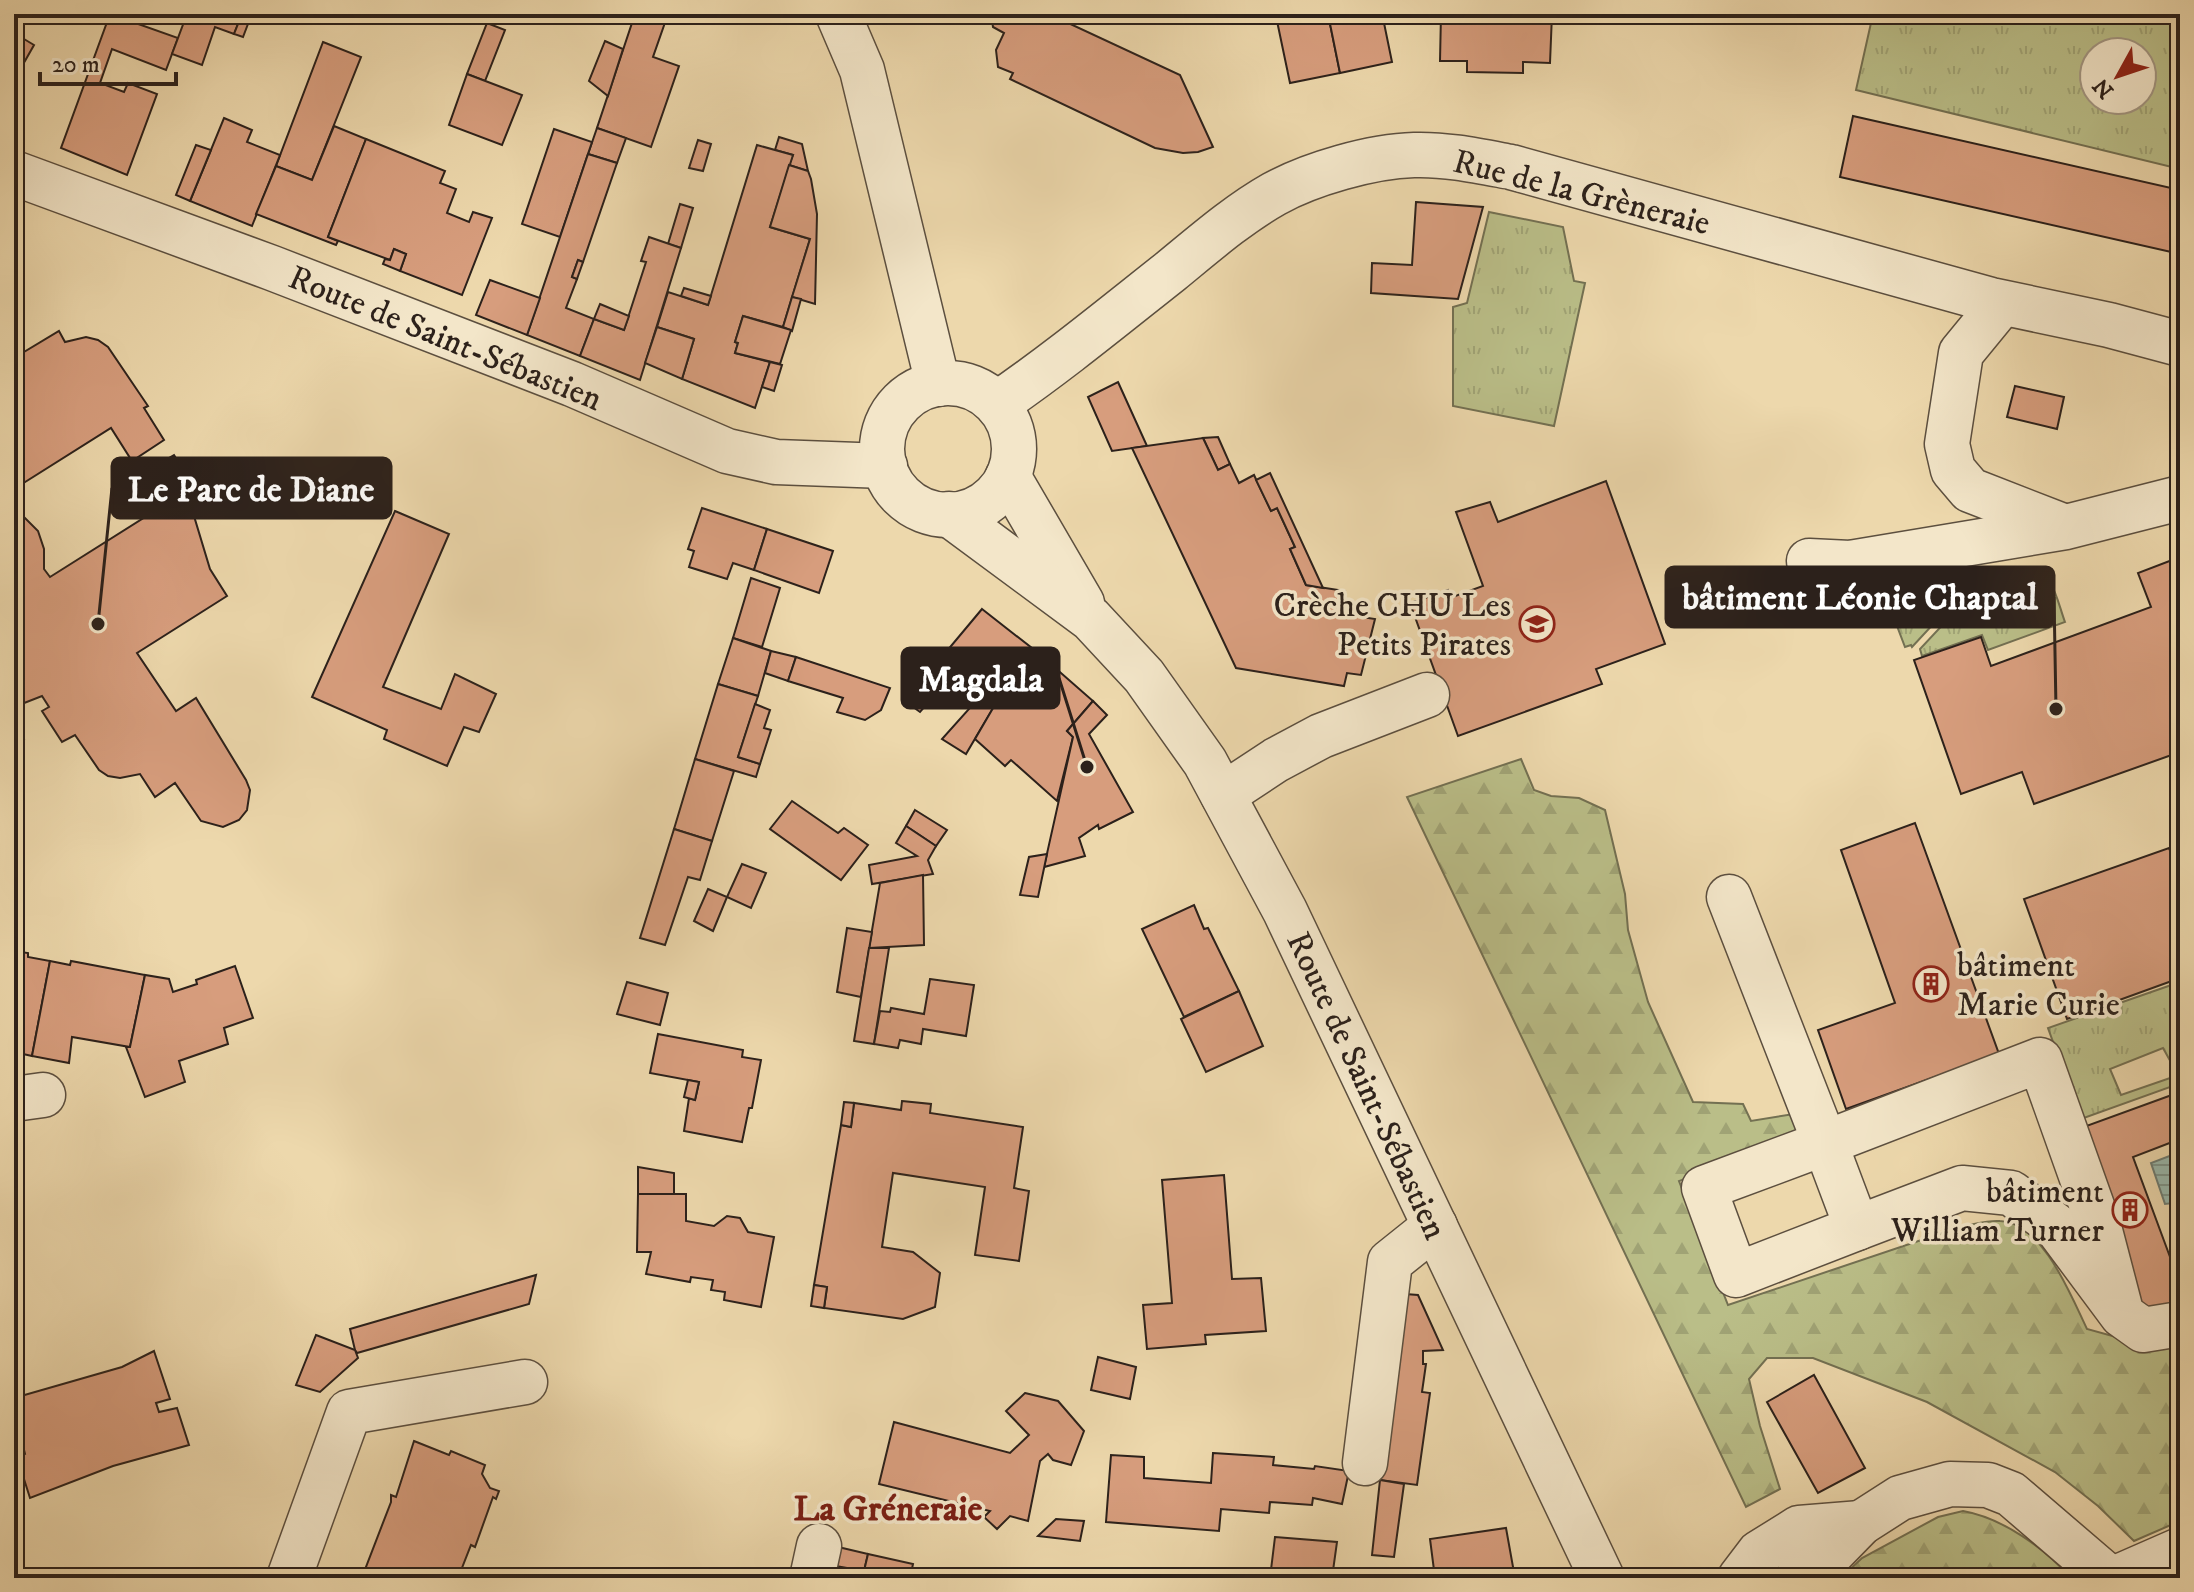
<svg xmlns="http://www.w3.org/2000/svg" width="2194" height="1592" viewBox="0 0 2194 1592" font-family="'IM FELL DW Pica',serif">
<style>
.grass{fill:url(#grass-tufts);stroke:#737052;stroke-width:2;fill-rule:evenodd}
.forest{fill:url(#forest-firs);stroke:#737052;stroke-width:2}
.water{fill:url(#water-rules);stroke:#6d7c73;stroke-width:2}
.building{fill:#d79d7d;stroke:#2c211b;stroke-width:2}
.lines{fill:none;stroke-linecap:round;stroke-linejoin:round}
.minor-casing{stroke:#5c4f3f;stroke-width:47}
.minor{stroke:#f3e6c9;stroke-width:44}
.labels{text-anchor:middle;stroke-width:7;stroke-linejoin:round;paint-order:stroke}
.street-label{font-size:34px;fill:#2c211b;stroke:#f3e6c9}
.poi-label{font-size:34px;fill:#2c211b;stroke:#f3e6c9;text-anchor:end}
.neighbourhood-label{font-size:36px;font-weight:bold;fill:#7a1f14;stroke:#f3e6c9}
.leader{fill:none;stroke:#2c211b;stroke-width:3}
.callout-dot{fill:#2c211b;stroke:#f3e6c9;stroke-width:3}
.callout{fill:#2c211b;stroke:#2c211b;stroke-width:3}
.callout-label{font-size:36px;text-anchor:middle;font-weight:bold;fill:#fff}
</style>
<defs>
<pattern id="grass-tufts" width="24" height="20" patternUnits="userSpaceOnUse" patternTransform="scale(2)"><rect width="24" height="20" fill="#babe88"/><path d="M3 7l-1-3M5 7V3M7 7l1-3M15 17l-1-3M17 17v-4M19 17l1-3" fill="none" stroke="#a0a375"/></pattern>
<pattern id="forest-firs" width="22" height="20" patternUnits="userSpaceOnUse" patternTransform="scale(2)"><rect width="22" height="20" fill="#babe88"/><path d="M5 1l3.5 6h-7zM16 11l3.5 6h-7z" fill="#a0a375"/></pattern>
<pattern id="water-rules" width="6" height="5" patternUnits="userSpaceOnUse" patternTransform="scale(2)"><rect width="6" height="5" fill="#99b9ad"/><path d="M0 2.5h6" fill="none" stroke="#7d968c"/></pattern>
</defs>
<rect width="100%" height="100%" fill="#edd8ac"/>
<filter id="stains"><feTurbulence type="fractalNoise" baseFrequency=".0025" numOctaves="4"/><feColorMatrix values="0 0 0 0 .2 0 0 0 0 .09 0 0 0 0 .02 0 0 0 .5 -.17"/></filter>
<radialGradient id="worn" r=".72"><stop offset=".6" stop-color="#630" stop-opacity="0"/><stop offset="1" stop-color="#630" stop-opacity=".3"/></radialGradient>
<g class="grass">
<path d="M1873 14H2180V169L1856 90ZM2094 52H2142V100H2094Z"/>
<path d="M1489 212 1563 227 1574 281 1585 283 1554 426 1453 406V307L1467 303Z"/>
<path d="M2029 568C2054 572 2057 601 2065 622L1988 650 1982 635 1922 656 1920 649 1977 588Z"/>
<path d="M1962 593 1912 647 1911 645 1905 647 1894 618Z"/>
<path d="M2180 982V1068L2173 1066 2163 1048 2110 1069 2121 1095 2170 1078 2173 1086 2081 1119 2048 1028Z"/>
</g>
<g class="forest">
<path d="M1521 759 1534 790 1551 796 1579 798 1605 810 1625 894 1628 930 1648 1002 1693 1102 1743 1104 1751 1121 1800 1113 1810 1133 1679 1181 1728 1305 1963 1226C1975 1224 1989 1220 2000 1221 2043 1223 2071 1296 2087 1329L2116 1337 2180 1336V1521L2134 1541 2098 1506 2055 1472 1927 1402 1813 1358H1767L1749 1379 1760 1426 1780 1489 1746 1507 1407 797Z"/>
<path d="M1963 1511C2003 1518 2044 1548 2071 1578H1841L1862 1558 1938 1517Z"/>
</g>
<path class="water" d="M2180 1152V1207L2173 1203 2165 1204 2151 1163Z"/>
<g class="building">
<path d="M14 14H23L14 30Z"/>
<path d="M110 14 178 38 166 70 112 49 100 83 124 92 128 83 157 94 127 175 61 148Z"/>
<path d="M187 14H242L234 34 215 27 202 65 172 54Z"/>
<path d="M242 14 251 16 243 37 234 34Z"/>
<path d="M635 14H668L653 57 679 66 651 147 597 128Z"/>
<path d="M991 14H1049L1180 75 1213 147 1198 152 1183 153 1155 148 1010 79 1013 73 998 67 996 50 1004 33 993 27Z"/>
<path d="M1311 14H1328L1340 73 1290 83 1277 21Z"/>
<path d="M1328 14H1392L1394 21 1384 23 1392 62 1340 73Z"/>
<path d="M1441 14H1552L1550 63 1523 62V73L1467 72V61H1440Z"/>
<path d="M487 23 505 30 485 81 467 74Z"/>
<path d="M14 33 34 45 17 75 14 73Z"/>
<path d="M605 41 623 49 608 96 589 81Z"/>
<path d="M323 42 361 57 312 180 276 166Z"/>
<path d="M467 74 522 95 502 145 449 125Z"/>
<path d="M1853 116 2180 190V254L1840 177Z"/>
<path d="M224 118 252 130 247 142 280 155 252 226 190 201Z"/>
<path d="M334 126 366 139 328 237 338 241 336 245 256 214 276 166 312 180Z"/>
<path d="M597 128 626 138 617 163 588 154Z"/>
<path d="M554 129 592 142 560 237 522 224Z"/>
<path d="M779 137 802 144 808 171 789 165 793 155 775 150Z"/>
<path d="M366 139 445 171 440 183 456 189 447 213 469 222 473 212 492 218 462 295 400 271 406 254 394 249 390 260 328 237Z"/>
<path d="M698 140 711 144 703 171 689 168Z"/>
<path d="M196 145 211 150 190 201 176 195Z"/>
<path d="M757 145 793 155 770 227 810 239 783 327 743 316 735 342 738 343 735 353 770 362 755 408 682 379 694 339 657 327 668 292 708 305Z"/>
<path d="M588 154 617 163 583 262 578 260 572 277 577 279 566 308 594 319 580 356 527 335Z"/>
<path d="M789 165 808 171 811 179 817 214 815 304 792 297 810 239 770 227Z"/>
<path d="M1416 202 1483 207 1458 299 1371 293 1372 263 1412 265Z"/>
<path d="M680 204 693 208 681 248 668 244Z"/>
<path d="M649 237 681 248 640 380 580 356 594 319 624 330 646 262 641 261Z"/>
<path d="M394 249 406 254 400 271 383 264 385 259 390 260Z"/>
<path d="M578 260 583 262 577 279 572 277Z"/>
<path d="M490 280 540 298 527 335 476 315Z"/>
<path d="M684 288 711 296 708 305 681 296Z"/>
<path d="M792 297 801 299 792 331 783 327Z"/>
<path d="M600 304 629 316 624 330 594 319Z"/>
<path d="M743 316 791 330 780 364 735 353 738 343 735 342Z"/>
<path d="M657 327 694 339 682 379 645 363Z"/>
<path d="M59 331 65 342 86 337 98 340 108 347 148 406 144 408 164 440 132 461 111 428 14 489V358Z"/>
<path d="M770 362 782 365 774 391 762 387Z"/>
<path d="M1118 382 1147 446 1112 451 1088 397Z"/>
<path d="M2015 386 2064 397 2057 429 2007 417Z"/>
<path d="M1218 437 1230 464 1218 470 1203 438Z"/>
<path d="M1203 438 1218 470 1230 464 1239 483 1254 475 1271 511 1277 508 1295 547 1290 549 1306 585 1345 591 1342 614 1375 619 1361 675 1347 673 1344 686 1236 668 1132 448Z"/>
<path d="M174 455 193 485 185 490 199 512 194 516 210 569 227 596 137 653 176 711 196 698 246 780 250 790 247 810 239 820 223 827 201 821 175 783 155 797 140 774 120 778 108 776 99 770 75 735 62 742 42 711 49 707 42 696 14 707V511L23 516 38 531 44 549V569L50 577 161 507 141 474Z"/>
<path d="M1270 473 1323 588 1306 585 1290 549 1295 547 1277 508 1271 511 1256 480Z"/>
<path d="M1606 481 1665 644 1596 669 1602 684 1458 736 1410 603 1448 590 1450 598 1483 586 1456 512 1490 502 1498 522Z"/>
<path d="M702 508 767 529 754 570 733 563 727 579 689 567 694 551 688 549Z"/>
<path d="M395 511 449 534 383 687 441 709 455 674 496 694 479 732 464 727 447 766 384 739 387 730 312 697Z"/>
<path d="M767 529 833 551 819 593 754 570Z"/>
<path d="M2180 557V752L2034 804 2022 772 1961 794 1914 660 1981 637 1991 666 2151 607 2138 573Z"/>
<path d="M751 578 780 588 762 647 733 638Z"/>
<path d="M982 609 1037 652 996 703 966 754 942 739 969 709 941 688 920 712 905 701Z"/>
<path d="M733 638 771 651 758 696 718 684Z"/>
<path d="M771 651 796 657 788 681 765 673Z"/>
<path d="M1037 652 1093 701 1067 731 1073 737 1057 801 1011 760 1005 766 975 739 996 703Z"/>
<path d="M796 657 890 688 881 710 865 720 837 712 843 698 788 681Z"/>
<path d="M718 684 758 696 738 757 760 764 756 777 695 759Z"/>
<path d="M1093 701 1107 715 1089 734 1133 812 1099 829 1098 825 1079 838 1085 856 1044 867 1073 737 1067 731Z"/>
<path d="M755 704 770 710 764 728 771 730 760 764 738 757Z"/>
<path d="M14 738 24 740 14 792Z"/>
<path d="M695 759 734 771 712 841 674 829Z"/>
<path d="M792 801 838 833 844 828 868 845 841 880 770 829Z"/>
<path d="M915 810 947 830 936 846 906 826Z"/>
<path d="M1915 823 1999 1054 1846 1109 1818 1030 1895 1003 1841 850Z"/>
<path d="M906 826 936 846 928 860 933 874 872 884 869 865 917 856 896 843Z"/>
<path d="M674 829 712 841 700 880 688 877 665 945 640 938Z"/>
<path d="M2169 848 2180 878V978L2067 1019 2024 899Z"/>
<path d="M1047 854 1038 897 1020 895 1029 857Z"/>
<path d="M742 864 766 873 751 908 727 897Z"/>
<path d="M923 875 924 945 869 948 880 883Z"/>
<path d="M708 889 727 897 713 931 694 921Z"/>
<path d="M1194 905 1204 929 1208 928 1239 991 1184 1017 1142 929Z"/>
<path d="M847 928 872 932 861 997 837 992Z"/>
<path d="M869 948H889L874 1044 854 1041Z"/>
<path d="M14 951 28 953V957L50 961 32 1056 14 1052Z"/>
<path d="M50 961 70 965 71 961 145 975 130 1047 72 1037 69 1063 32 1056Z"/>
<path d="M235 966 253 1018 224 1028 228 1044 179 1061 185 1082 145 1097 126 1047H130L145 975 169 979 173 992 197 984 196 980Z"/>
<path d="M930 979 974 985 966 1036 923 1029 921 1044 900 1040 898 1048 874 1044 880 1011 890 1012 891 1008 924 1014Z"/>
<path d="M627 982 668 993 660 1025 617 1014Z"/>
<path d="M1239 991 1263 1046 1206 1072 1181 1019Z"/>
<path d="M658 1034 743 1050 742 1057 761 1060 752 1108H749L742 1142 684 1131 689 1098 695 1100 699 1082 650 1073Z"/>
<path d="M688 1080 699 1082 695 1100 684 1097Z"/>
<path d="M2180 1092V1139L2133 1157 2173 1265 2180 1262V1307L2146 1319 2078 1129Z"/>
<path d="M902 1101 931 1104 930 1113 1023 1127 1014 1188 1029 1191 1019 1261 975 1255 985 1187 893 1173 882 1247 913 1252 940 1273 935 1307 903 1319 824 1308 827 1287 814 1285 841 1125 851 1127 854 1103 901 1110Z"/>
<path d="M844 1102 854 1103 851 1127 841 1125Z"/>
<path d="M638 1167 674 1173V1194H638Z"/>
<path d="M1224 1175 1232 1279 1261 1278 1266 1331 1205 1335 1206 1344 1147 1349 1143 1305 1172 1303 1162 1180Z"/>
<path d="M638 1194H686V1221L714 1226 727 1216 740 1218 748 1232 774 1237 761 1307 724 1300 725 1292 711 1290 713 1280 691 1277 690 1282 646 1274 651 1252H637Z"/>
<path d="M536 1275 529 1304 357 1353 355 1350 350 1329Z"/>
<path d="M814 1285 827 1287 824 1308 811 1306Z"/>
<path d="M1405 1294 1418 1295 1443 1350 1423 1351V1364H1426L1422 1392 1430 1393 1417 1485 1380 1480Z"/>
<path d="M316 1335 355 1350 358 1358 320 1392 296 1385Z"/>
<path d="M154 1351 170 1399 156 1403 159 1412 177 1408 189 1445 113 1466 30 1498 17 1457 25 1454 21 1438 14 1440V1398L122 1367Z"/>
<path d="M1098 1357 1136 1367 1130 1399 1091 1390Z"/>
<path d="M1814 1375 1865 1468 1818 1493 1767 1402Z"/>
<path d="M1025 1393 1058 1401 1084 1431 1071 1465 1053 1460 1048 1454 1040 1461 1028 1521 1010 1516 997 1529 984 1517 990 1511 879 1484 894 1422 1010 1453 1029 1435 1006 1411Z"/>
<path d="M414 1441 449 1455 451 1451 485 1465 482 1474 490 1488 499 1491 496 1499 493 1497 475 1547 471 1545 458 1578H364L360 1576 362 1571 364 1572 391 1502V1495L396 1497Z"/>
<path d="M1213 1453 1274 1457 1273 1465 1314 1469 1315 1466 1349 1471 1342 1504 1313 1498 1312 1505 1270 1502 1269 1513 1221 1509 1219 1531 1106 1522 1111 1455 1144 1457V1478L1211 1483Z"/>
<path d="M1380 1480 1404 1484 1394 1557 1372 1555Z"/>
<path d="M1056 1519 1084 1521 1080 1541 1038 1536Z"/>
<path d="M1506 1528 1515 1578H1435L1430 1539Z"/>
<path d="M1275 1537 1337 1542 1332 1578H1270Z"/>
<path d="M834 1546 868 1554 864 1571 830 1565Z"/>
<path d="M868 1554 913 1564 910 1578 864 1571Z"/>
</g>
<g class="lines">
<defs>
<g id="minor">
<path d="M838 14 862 70 938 384"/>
<path d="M14 173 272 268 572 384 727 451 776 462 885 466"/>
<path d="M2002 303 1961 353 1947 444 1953 470 1970 490 2060 525"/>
<circle cx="948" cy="449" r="66"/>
<path d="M997 404C1057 363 1114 316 1171 271 1204 244 1237 215 1274 194 1310 174 1372 156 1414 155 1447 154 1479 161 1511 167L1991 300 2109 325 2180 344"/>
<path d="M1008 476 1082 603"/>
<path d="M949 514 1091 619 1144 676 1205 762 1285 911 1602 1578"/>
<path d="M1809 561 1850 563 2066 527 2180 498"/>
<path d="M1223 795 1276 760 1321 736 1427 695"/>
<path d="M1729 897 1825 1143 1704 1188 1736 1275 1857 1228"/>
<path d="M14 1099 43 1095"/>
<path d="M2122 1315 2098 1223 2040 1060 1825 1143 1857 1228 1962 1188 2011 1193 2055 1225 2122 1315 2143 1330 2180 1324"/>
<path d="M1365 1463 1390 1262 1435 1226"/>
<path d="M289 1578 349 1412 525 1382"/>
<path d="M812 1578 819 1546"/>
<path d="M1740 1578 1759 1553 1799 1528 1861 1523"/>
<path d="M1797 1578 1821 1564 1861 1523 1900 1498 1950 1484 1988 1485 2011 1494 2109 1578"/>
<path d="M2116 1578 2180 1550"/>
</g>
</defs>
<use href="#minor" class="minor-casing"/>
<use href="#minor" class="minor"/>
</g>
<defs>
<symbol id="school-ring" viewBox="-11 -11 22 22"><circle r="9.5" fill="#f3e6c9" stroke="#8f2418" stroke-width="1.5"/><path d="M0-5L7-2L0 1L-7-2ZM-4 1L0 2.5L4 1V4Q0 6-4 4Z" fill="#8f2418"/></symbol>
<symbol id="building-ring" viewBox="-11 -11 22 22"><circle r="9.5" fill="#f3e6c9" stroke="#8f2418" stroke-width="1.5"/><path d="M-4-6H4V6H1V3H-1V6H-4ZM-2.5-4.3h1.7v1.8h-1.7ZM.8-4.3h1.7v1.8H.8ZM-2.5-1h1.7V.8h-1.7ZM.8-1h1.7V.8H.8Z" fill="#8f2418"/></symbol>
</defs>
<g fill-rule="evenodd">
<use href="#school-ring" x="1517" y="604" width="40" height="40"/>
<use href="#building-ring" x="1911" y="964" width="40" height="40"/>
<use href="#building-ring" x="2110" y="1190" width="40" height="40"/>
</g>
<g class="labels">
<g class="street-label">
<text transform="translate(1582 191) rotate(14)" y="12">Rue de la Grèneraie</text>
<text transform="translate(446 337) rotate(22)" y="12">Route de Saint-Sébastien</text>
<text transform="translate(1368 1085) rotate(65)" y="12">Route de Saint-Sébastien</text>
</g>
<g class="poi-label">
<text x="1511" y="616">Crèche CHU Les<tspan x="1511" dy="39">Petits Pirates</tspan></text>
<text x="1957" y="976" text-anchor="start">bâtiment<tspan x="1957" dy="39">Marie Curie</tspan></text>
<text x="2104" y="1202">bâtiment<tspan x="2104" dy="39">William Turner</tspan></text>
</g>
<g class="neighbourhood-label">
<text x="888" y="1520">La Gréneraie</text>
</g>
</g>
<path class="leader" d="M98 624L112 488M2056 709L2054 597M1087 767L1059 678"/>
<g class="callout-dot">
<circle cx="98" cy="624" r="8"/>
<circle cx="2056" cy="709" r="8"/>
<circle cx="1087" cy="767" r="8"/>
</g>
<g class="callout">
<rect x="112" y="458" width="279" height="60" rx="8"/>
<rect x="1666" y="567" width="388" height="60" rx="8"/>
<rect x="902" y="648" width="157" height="60" rx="8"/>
</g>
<g class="callout-label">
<text x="251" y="501">Le Parc de Diane</text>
<text x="1860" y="609">bâtiment Léonie Chaptal</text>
<text x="981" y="691">Magdala</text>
</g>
<rect width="2194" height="1592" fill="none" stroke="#edd8ac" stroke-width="48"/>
<rect x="16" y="16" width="2162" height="1560" fill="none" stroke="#2c211b" stroke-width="4"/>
<rect x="24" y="24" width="2146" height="1544" fill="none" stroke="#2c211b" stroke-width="2"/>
<g transform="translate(2118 76) rotate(230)"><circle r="38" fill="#f3e6c9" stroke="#a39783" stroke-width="2"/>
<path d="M0-6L14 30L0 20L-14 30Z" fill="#8f2418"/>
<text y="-12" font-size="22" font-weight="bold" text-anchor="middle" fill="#2c211b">N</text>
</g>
<path d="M40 72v12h136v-12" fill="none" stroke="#2c211b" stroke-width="4"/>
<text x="52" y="72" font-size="24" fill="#2c211b" stroke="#f3e6c9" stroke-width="6" paint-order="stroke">20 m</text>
<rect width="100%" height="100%" filter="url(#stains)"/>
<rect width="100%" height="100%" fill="url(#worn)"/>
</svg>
